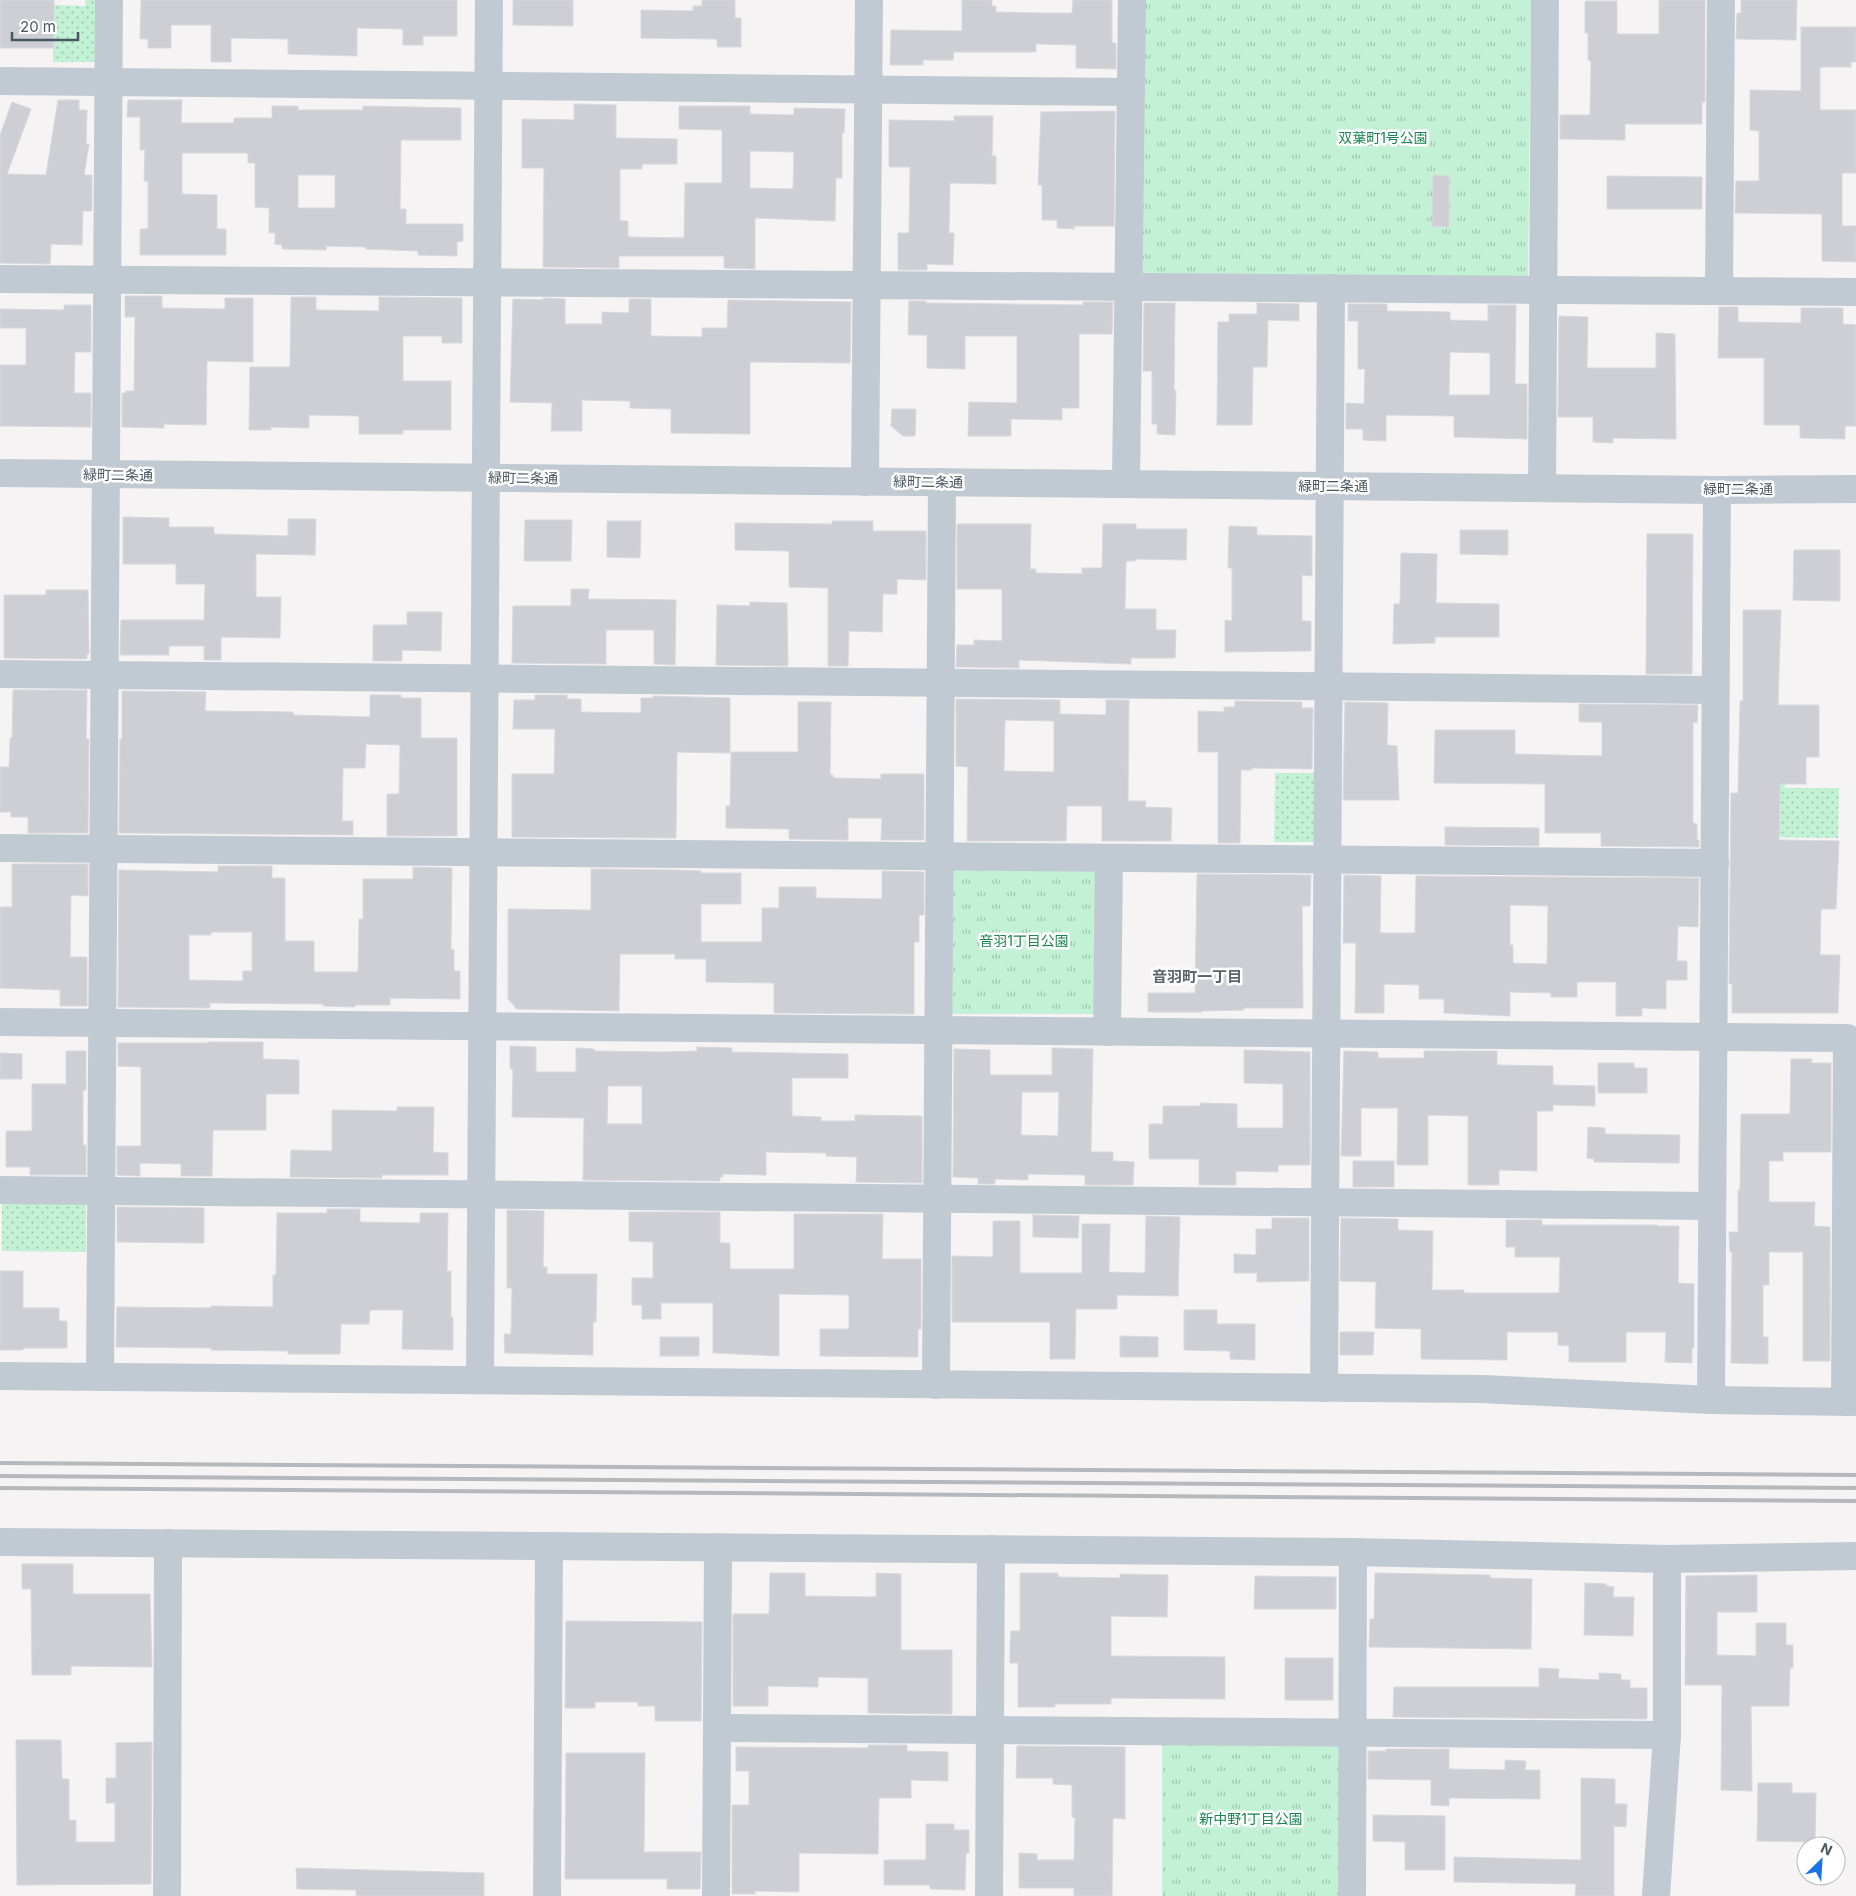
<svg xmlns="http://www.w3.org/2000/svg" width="1856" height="1896" viewBox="0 0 1856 1896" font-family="Inter,'Noto Sans JP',sans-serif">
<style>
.grass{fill:url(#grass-dots)}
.park{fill:url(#park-tufts)}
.building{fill:#cdcfd5;stroke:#d7d9de;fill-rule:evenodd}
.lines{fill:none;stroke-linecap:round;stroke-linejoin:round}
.minor{stroke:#c1cad2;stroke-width:28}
.rail{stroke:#b5b8bd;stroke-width:4}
.labels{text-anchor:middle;stroke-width:5;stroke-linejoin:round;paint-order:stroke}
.park-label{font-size:14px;fill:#17864f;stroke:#fff}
.street-label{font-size:14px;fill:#4a5661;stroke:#fff}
.neighbourhood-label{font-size:15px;font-weight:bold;fill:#5f6368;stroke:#fff}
</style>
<defs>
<pattern id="grass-dots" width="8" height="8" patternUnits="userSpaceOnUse" patternTransform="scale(1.25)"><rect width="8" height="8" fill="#c3f1d5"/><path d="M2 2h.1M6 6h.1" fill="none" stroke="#a0c6b0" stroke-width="1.8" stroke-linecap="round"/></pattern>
<pattern id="park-tufts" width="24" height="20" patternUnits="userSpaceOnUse" patternTransform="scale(1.25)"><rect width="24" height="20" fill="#c3f1d5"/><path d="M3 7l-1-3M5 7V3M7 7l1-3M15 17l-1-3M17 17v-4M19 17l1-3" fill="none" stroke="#a0c6b0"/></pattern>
</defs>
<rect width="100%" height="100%" fill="#f5f3f3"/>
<g class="grass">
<path d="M85 0H96L95 62H53L54 5 85 6Z"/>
<path d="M1785 765V788H1839L1838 838 1745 837Z"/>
<path d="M1275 773H1316V842H1274Z"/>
<path d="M2 1200 86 1201V1252L2 1251Z"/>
</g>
<g class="park">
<path d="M1138 0H1531L1528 278 1136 274Z"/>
<path d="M1096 867 1097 1014H952L951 868Z"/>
<rect x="1162" y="1743" width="179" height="153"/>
</g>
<g class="building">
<rect x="0" y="0" width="54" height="48"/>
<path d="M141 0H457V36H423V45H403V29L357 28V56L288 54V39L231 38V62H211V25H171V48H148V39H140Z"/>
<path d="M513 0H573V26L513 25Z"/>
<path d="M702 0H735V18H741V47H717V39L641 38V10L693 11V6H702Z"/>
<path d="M962 0H992V6H996V12L1042 13H1072L1073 0H1112V43H1116V69L1076 68V45L1036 44V52H954L953 60H923V65H890L891 30 962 31Z"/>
<path d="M1659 0H1705V102H1702V124H1625V140L1560 139V115H1590L1591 61 1588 60V33H1585V1H1617V34H1659Z"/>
<path d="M1741 0H1797L1796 40 1736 39 1737 13H1741Z"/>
<path d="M1801 27H1856V62H1851V67H1820V110H1856V173H1842V226H1856V262L1822 261V214L1735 213 1736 181H1759V131L1750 130V90L1801 91Z"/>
<path d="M58 100H79V110H87L86 144H89L84 175H92V211H83L82 245 51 244 50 264 0 263V135L12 102 31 109 7 174 46 175Z"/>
<path d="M128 100H182L181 123H234V118H272V106H298V110H363V106L461 108V140H401L400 209H406V224H463V241L457 242V256L418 255V251L366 249V247L326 246V250L282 249V245L275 244V233H269V208L255 207V163H248V153H182V194L217 195V229H226V255H140V229H148V181H144L145 150H140V117H127ZM298 175H335V208H298Z"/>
<path d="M574 104 616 105V138L677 139V164H642V169H620V221H628V237L684 238 685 183H722V130L679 129V106H750V114L794 115V108L845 109 844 133H842V178H836L835 221 755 218V269L724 268V256H619V268L543 267 544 168H522V119L574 120ZM750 151 794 152 793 189 750 188Z"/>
<path d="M1115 111 1114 226H1074V229L1057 228V220H1042V185H1038L1041 112Z"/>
<path d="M954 116H993L992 156H996V184L950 183 949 233H954L953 265 927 264V270H898V233H909L910 167H889V120L954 121Z"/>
<path d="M1433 175 1449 176V227L1432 226Z"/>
<path d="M1607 176 1702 177V209H1607Z"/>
<path d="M125 296H162V308L225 309V298H253V362L207 361 206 425 164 424V428L122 427V393H126V391H134L135 317H125Z"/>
<path d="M291 297H316V310L379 311V297L462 298V343H442V336H403V381H451V430H403V434H359V416L309 415V428L271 427V430H249L250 367H290Z"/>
<path d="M543 298 565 299V324H602V312L629 313V299H651V336L702 337V328H727L728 300 851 302 850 363 750 362V434L671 433V409L630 408V401L582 400V431H551L552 403 510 402 513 299 543 300Z"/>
<path d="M909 301H926V303L1083 305V302H1113L1112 334H1079V408H1062V420L1011 419V436H968L969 402 1017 403V336H965V369L927 368V335H908Z"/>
<path d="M1144 303H1175L1174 390H1176L1175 435 1157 434V424H1152V371H1143Z"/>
<path d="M1257 303 1299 304V321L1268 320 1267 367H1253L1252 425H1217L1218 322H1229V314H1257Z"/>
<path d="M1348 304H1387V311L1450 312V320L1488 321V305H1516L1515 384H1527V439L1454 437V416L1386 415V441L1363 440V429H1346V403L1364 404 1365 369H1358V321H1348ZM1450 352 1490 353V395H1449Z"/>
<path d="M64 305H91V352H75L74 393H91V427L0 426V365H26V328H0V309L64 310Z"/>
<path d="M1719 307H1738V322L1801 323V308H1843V324L1856 325V426H1845V439L1800 438V425H1764V358H1718Z"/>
<path d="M1559 316 1588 317 1587 368H1656V333L1675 334 1676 439 1613 438V443L1593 442V417H1558Z"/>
<path d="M892 409H916L915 436H903L891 426Z"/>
<path d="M123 517 169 518V527H214V534L288 536V519H316L315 555 256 554V597H281L280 638 221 637V660H204V646H169V655H120L121 620H204L205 584H176V564H123Z"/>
<path d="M525 520H572L571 561H524Z"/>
<path d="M607 521H641L640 558 607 557Z"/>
<path d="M832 521H873V531H926V580L897 579V594H883L882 632 849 631 848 666H828V588L789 587V551L735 550V523L832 524Z"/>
<path d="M957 524H1031L1030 569H1036V573L1082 574V568H1102L1103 524H1136V529H1187L1186 560 1135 559V561H1126L1125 609H1156V630H1176L1175 658H1131V664L1019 660V668L956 667 957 645H974V640L1002 641V589H957Z"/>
<path d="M1229 526 1257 527V535L1312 536V576L1302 575V621H1311V651L1225 652V620L1232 621V568H1228Z"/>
<path d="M1460 530H1508V555L1460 554Z"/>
<path d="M1647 534H1693L1692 674H1646Z"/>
<path d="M1794 550H1840V601L1793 600Z"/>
<path d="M1401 553 1437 554 1436 603 1499 604V637H1435V643L1393 644 1394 604H1400Z"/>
<path d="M571 589H589L588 599 676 600 675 665 654 664V630H606V664L512 663 513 606H571Z"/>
<path d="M46 590H88L89 654H87V659L4 658V595H46Z"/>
<path d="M750 602 787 603 788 666 716 665 717 605 750 606Z"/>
<path d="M1743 610H1781L1778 705H1819V757H1806V784H1780L1779 840 1839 841 1836 909H1821L1820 955H1840L1838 1013H1732V984H1729L1731 793H1738L1740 701H1743Z"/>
<path d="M407 612H442L441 651 402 650V661H373V625H407Z"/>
<path d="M13 690H87L86 739H89L88 833H28V817H11V812H0V767H9L10 738H12Z"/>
<path d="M122 691 206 692 205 711 293 712V715L370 717V695H401V698H421V738H457V836H387V794H399L400 745 366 744 365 768H343L342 821H353V835L119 833 120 739H122Z"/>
<path d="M535 695H567V699H581V712L641 713V698H653V696L730 698V753L677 752 676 838 512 837V774H554L555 729H513L514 700H535Z"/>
<path d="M956 699 1060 700V714L1106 715V700H1129L1128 801H1146L1145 807 1172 808 1171 841H1102V806H1067L1066 841H967L968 767 956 766ZM1005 720 1054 721V772L1004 771Z"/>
<path d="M1235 701 1302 702V708H1313L1312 769 1252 768V770H1241L1240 843H1218V752H1198V711L1224 712V707H1235Z"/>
<path d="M798 702H831L830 775H833V778L881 779V774H924V840H881L882 818H848V840L789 839V829L726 828V806H730L731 752H798Z"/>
<path d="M1345 702 1388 703 1387 745 1397 746 1399 800H1343Z"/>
<path d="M1579 704 1698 705 1697 723 1693 722V823L1697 824V840H1699V847L1601 846V833H1545V784L1434 783 1435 730H1515V754L1602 756V722H1579Z"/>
<path d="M1445 827 1539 828V846L1445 845Z"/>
<path d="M12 864H88V896L71 895 70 957H87V1006H60V990L0 988V907H12Z"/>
<path d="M218 866H272V878H285V941H314V972H358L359 919H363V879H413V867L452 868 451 950H454V971H460V999L390 998V1005H355V1007L323 1006V1004L210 1003V1008L118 1007 119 870 218 872ZM211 932H252V971H243V981L189 980V935H211Z"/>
<path d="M591 869 676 870 701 871V873H741V904H701V942H762V908H779V887H816V898L882 899V871L924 872V915H919V942H914V1014L774 1013V983L706 982V959H675V954H620L619 1011 517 1009 508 999V909L591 910Z"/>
<path d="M1197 874 1311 875 1310 906H1302L1303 1008H1244V1010L1202 1011V1012H1148V993H1195Z"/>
<path d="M1344 875 1381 876 1380 933H1415L1416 876 1699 878 1698 927 1678 926 1677 961H1687V980H1666V1009L1642 1008V1016H1616V982H1577V997H1551V993L1510 992V1016L1444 1013V999H1419V985L1384 984V1013H1355L1356 943H1343ZM1510 905 1548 906 1547 964 1513 963V945H1510Z"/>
<path d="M208 1042H263V1059L299 1060V1094H266V1130H213L212 1176H181V1164L140 1163V1176L117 1175V1146H141V1067L118 1066V1043H208Z"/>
<path d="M510 1046 536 1047V1072H576V1048L594 1049V1051L663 1052 697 1051V1047L732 1048V1052L848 1054V1078H792V1116L821 1117V1121H855V1115L922 1116V1183L856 1182 857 1157 826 1156V1153L766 1152V1175L723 1174V1177H720V1181L583 1180 584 1118 512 1117 513 1069H510ZM608 1086H642V1124H607Z"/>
<path d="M1052 1048 1093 1049 1091 1152H1113V1161L1134 1162 1133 1185H1085V1175L1028 1174V1180L995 1179V1184H978V1178L953 1177 954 1049 990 1050V1075H1052ZM1022 1092H1059L1058 1136 1021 1135Z"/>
<path d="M1244 1050 1310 1052V1165H1278V1172L1236 1171V1185H1199V1159H1149V1124H1163V1106H1200V1103L1237 1104V1128H1283V1084L1244 1083Z"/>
<path d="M66 1051H86V1090H83V1145H86V1175H30V1167H6V1131H32V1084H66Z"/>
<path d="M1344 1051 1378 1052V1058H1424V1051H1497V1065L1553 1066V1085L1595 1086V1106L1553 1105V1111H1537V1171L1499 1170V1185H1468V1116L1428 1115V1165H1397L1398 1108H1361V1156H1341Z"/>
<path d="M0 1053 22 1054V1079H0Z"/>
<path d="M1791 1059H1812L1811 1063H1831V1152H1783V1161H1769V1202H1815L1814 1226 1830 1227V1361H1803V1252H1769V1285H1763V1337H1768V1364L1731 1363 1732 1252H1730L1729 1232H1738V1190H1740L1741 1114H1790Z"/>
<path d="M1598 1063H1634V1068H1647V1093H1598Z"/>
<path d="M397 1107H434L433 1152 448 1153V1175H382V1178L290 1177 291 1150 332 1151V1110L397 1111Z"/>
<path d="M1588 1127 1605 1128V1134L1680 1135 1679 1163 1594 1162V1159L1587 1158Z"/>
<rect x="1353" y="1161" width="41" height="26"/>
<path d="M117 1207 204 1208V1243L117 1242Z"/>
<path d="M327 1209H360V1222L420 1223V1213H448L447 1271H451V1317H453V1350L402 1349 403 1310H370L369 1324H341L340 1354H288V1351L211 1350V1348L116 1347 117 1307 211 1308V1306L273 1307V1275H276L277 1213H327Z"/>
<path d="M507 1210 544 1211 543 1267H547V1274H597L596 1322H593V1355L505 1353 504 1334H511L512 1288H507Z"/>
<path d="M629 1212H720V1243H730V1269H794V1214H883L882 1259H921V1329H918V1357L820 1356V1329H849V1295L779 1294V1356L713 1353V1303H661V1319H642V1305H632V1278H653V1242L629 1241Z"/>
<path d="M1033 1215 1079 1216 1078 1238 1033 1237Z"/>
<path d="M1146 1216 1180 1217 1178 1296 1117 1295V1309H1076L1075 1359H1050V1322H952V1256L993 1257V1221H1020V1273H1082V1224H1110L1109 1272 1145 1273Z"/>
<path d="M1272 1218H1309V1281L1257 1282V1273H1234V1254L1256 1255V1229H1272Z"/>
<path d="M1341 1218 1398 1219V1230L1433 1231 1432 1290H1464V1293H1559L1560 1257H1515V1247H1506V1220H1542V1225H1657V1226H1679L1678 1283 1694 1284V1348H1692V1363L1665 1362 1666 1332H1626V1362H1569V1346L1558 1345V1332H1507V1360L1421 1359V1329L1375 1328 1376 1282 1340 1281Z"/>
<path d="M0 1271H23V1308H59V1321H67V1348H23V1350H0Z"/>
<path d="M1184 1310H1217V1324H1255V1360L1230 1359V1351L1184 1350Z"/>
<path d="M1340 1332H1374L1373 1355H1340Z"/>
<path d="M1120 1336 1158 1337V1357H1120Z"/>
<rect x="660" y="1337" width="39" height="19"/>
<path d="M22 1564H73V1594H150L152 1667 71 1666V1675H32L31 1589H22Z"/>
<path d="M770 1573H805V1596L876 1597V1573L901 1574V1650H952V1714L868 1713V1678L818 1677V1687L768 1686V1706H733V1614H769Z"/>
<path d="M1020 1573H1058V1577L1120 1578V1574L1168 1575 1167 1617 1111 1616V1656L1225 1657V1699L1111 1698V1704H1055V1707H1018V1663H1010V1645L1011 1631H1020Z"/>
<path d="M1375 1573 1490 1575V1578L1532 1579 1531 1649 1369 1647 1370 1619H1374Z"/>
<path d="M1757 1575V1612H1717V1655L1756 1656V1623H1786V1645H1793V1668H1790L1789 1706H1751L1752 1791 1721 1790 1722 1685H1685L1686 1576Z"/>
<path d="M1255 1576 1336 1577V1609H1254Z"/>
<path d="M1585 1583 1606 1584V1586L1614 1587 1613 1597H1634L1633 1636 1584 1635Z"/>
<path d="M566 1621 702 1622 701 1721H655V1706H638V1702H595V1708H565Z"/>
<rect x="1285" y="1658" width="48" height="42"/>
<path d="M1539 1668 1559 1669 1558 1678 1599 1680V1673L1621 1674V1680H1630V1688H1647V1719L1393 1717 1394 1687H1539Z"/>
<path d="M16 1740H61L62 1779H69V1820H76V1842H115V1803H106V1778H116V1743L152 1742 151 1884 17 1885Z"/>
<path d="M868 1745H907V1751L948 1752V1781L911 1780V1798H879L878 1854 799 1853V1892L755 1891V1894H732V1805H749V1771H736V1747L868 1748Z"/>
<path d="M1017 1746 1125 1747V1819L1113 1818 1112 1896H1074V1888H1019V1853L1037 1854V1860H1074L1075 1818 1072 1817V1785L1053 1784V1778H1016Z"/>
<path d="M1386 1749H1449V1769L1505 1770V1760L1526 1761 1525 1770H1540V1799L1449 1798V1806L1431 1805V1780L1368 1779V1751H1386Z"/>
<path d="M566 1753H645L644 1852H701L700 1889H667V1879H565Z"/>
<path d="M1581 1778 1615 1779V1804H1627L1626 1827 1614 1826V1896H1575L1576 1884 1454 1882V1857L1581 1860Z"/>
<path d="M1758 1783H1792V1793H1816L1815 1842 1757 1841Z"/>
<path d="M1373 1815 1445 1816V1870H1405V1842L1373 1841Z"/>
<path d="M926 1824H954V1830H969V1853H966L965 1890 930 1889V1885H884V1860H926Z"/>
<path d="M296 1868 484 1873V1896H356V1890L297 1889Z"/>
</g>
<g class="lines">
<g class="minor">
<path d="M0 81 1131 92"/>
<path d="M0 279 1856 292"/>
<path d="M1719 291 1721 0"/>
<path d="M0 473 1717 490 1856 489"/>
<path d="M865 482 869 0"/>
<path d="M1126 484 1132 0"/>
<path d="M1542 488 1545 0"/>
<path d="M0 674 1715 690"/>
<path d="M0 848 1715 863"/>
<path d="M0 1022 1847 1038 1845 1402"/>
<path d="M1107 1032 1109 858"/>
<path d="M0 1190 1712 1206"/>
<path d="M0 1376 1482 1389 1711 1400 1856 1402"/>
<path d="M100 1377 109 0"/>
<path d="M480 1380 489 0"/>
<path d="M936 1385 942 482"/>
<path d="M1324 1388 1331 288"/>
<path d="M1711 1400 1717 490"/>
<path d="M0 1542 1353 1552 1667 1559 1856 1556"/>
<path d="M717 1728 1667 1735"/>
<path d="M167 1896 168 1543"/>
<path d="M547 1896 549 1546"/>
<path d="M716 1896 718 1547"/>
<path d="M989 1896 991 1549"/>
<path d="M1352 1896 1353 1552"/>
<path d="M1656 1896 1667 1735V1559"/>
</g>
<g class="rail">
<path d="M0 1463 1856 1475"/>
<path d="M0 1476 1856 1488"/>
<path d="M0 1488 1856 1501"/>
</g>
</g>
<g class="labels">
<g class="park-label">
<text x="1383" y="143">双葉町1号公園</text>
<text x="1024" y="946">音羽1丁目公園</text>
<text x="1251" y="1824">新中野1丁目公園</text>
</g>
<g class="street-label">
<text transform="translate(118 475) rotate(1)" y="5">緑町二条通</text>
<text transform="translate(523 478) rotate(1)" y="5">緑町二条通</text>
<text transform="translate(928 482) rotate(1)" y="5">緑町二条通</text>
<text x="1333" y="491">緑町二条通</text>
<text x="1738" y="494">緑町二条通</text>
</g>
<g class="neighbourhood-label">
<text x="1197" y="982">音羽町一丁目</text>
</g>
</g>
<g transform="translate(1821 1861) rotate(25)"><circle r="24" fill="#ffffff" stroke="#b7bbc0"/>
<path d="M0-4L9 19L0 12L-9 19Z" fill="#1a73e8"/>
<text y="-8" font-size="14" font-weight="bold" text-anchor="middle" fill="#4a5661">N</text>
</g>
<path d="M12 32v8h66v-8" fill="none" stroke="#4a5661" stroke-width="2.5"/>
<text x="20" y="32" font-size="15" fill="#4a5661" stroke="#ffffff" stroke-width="4" paint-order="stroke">20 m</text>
</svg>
